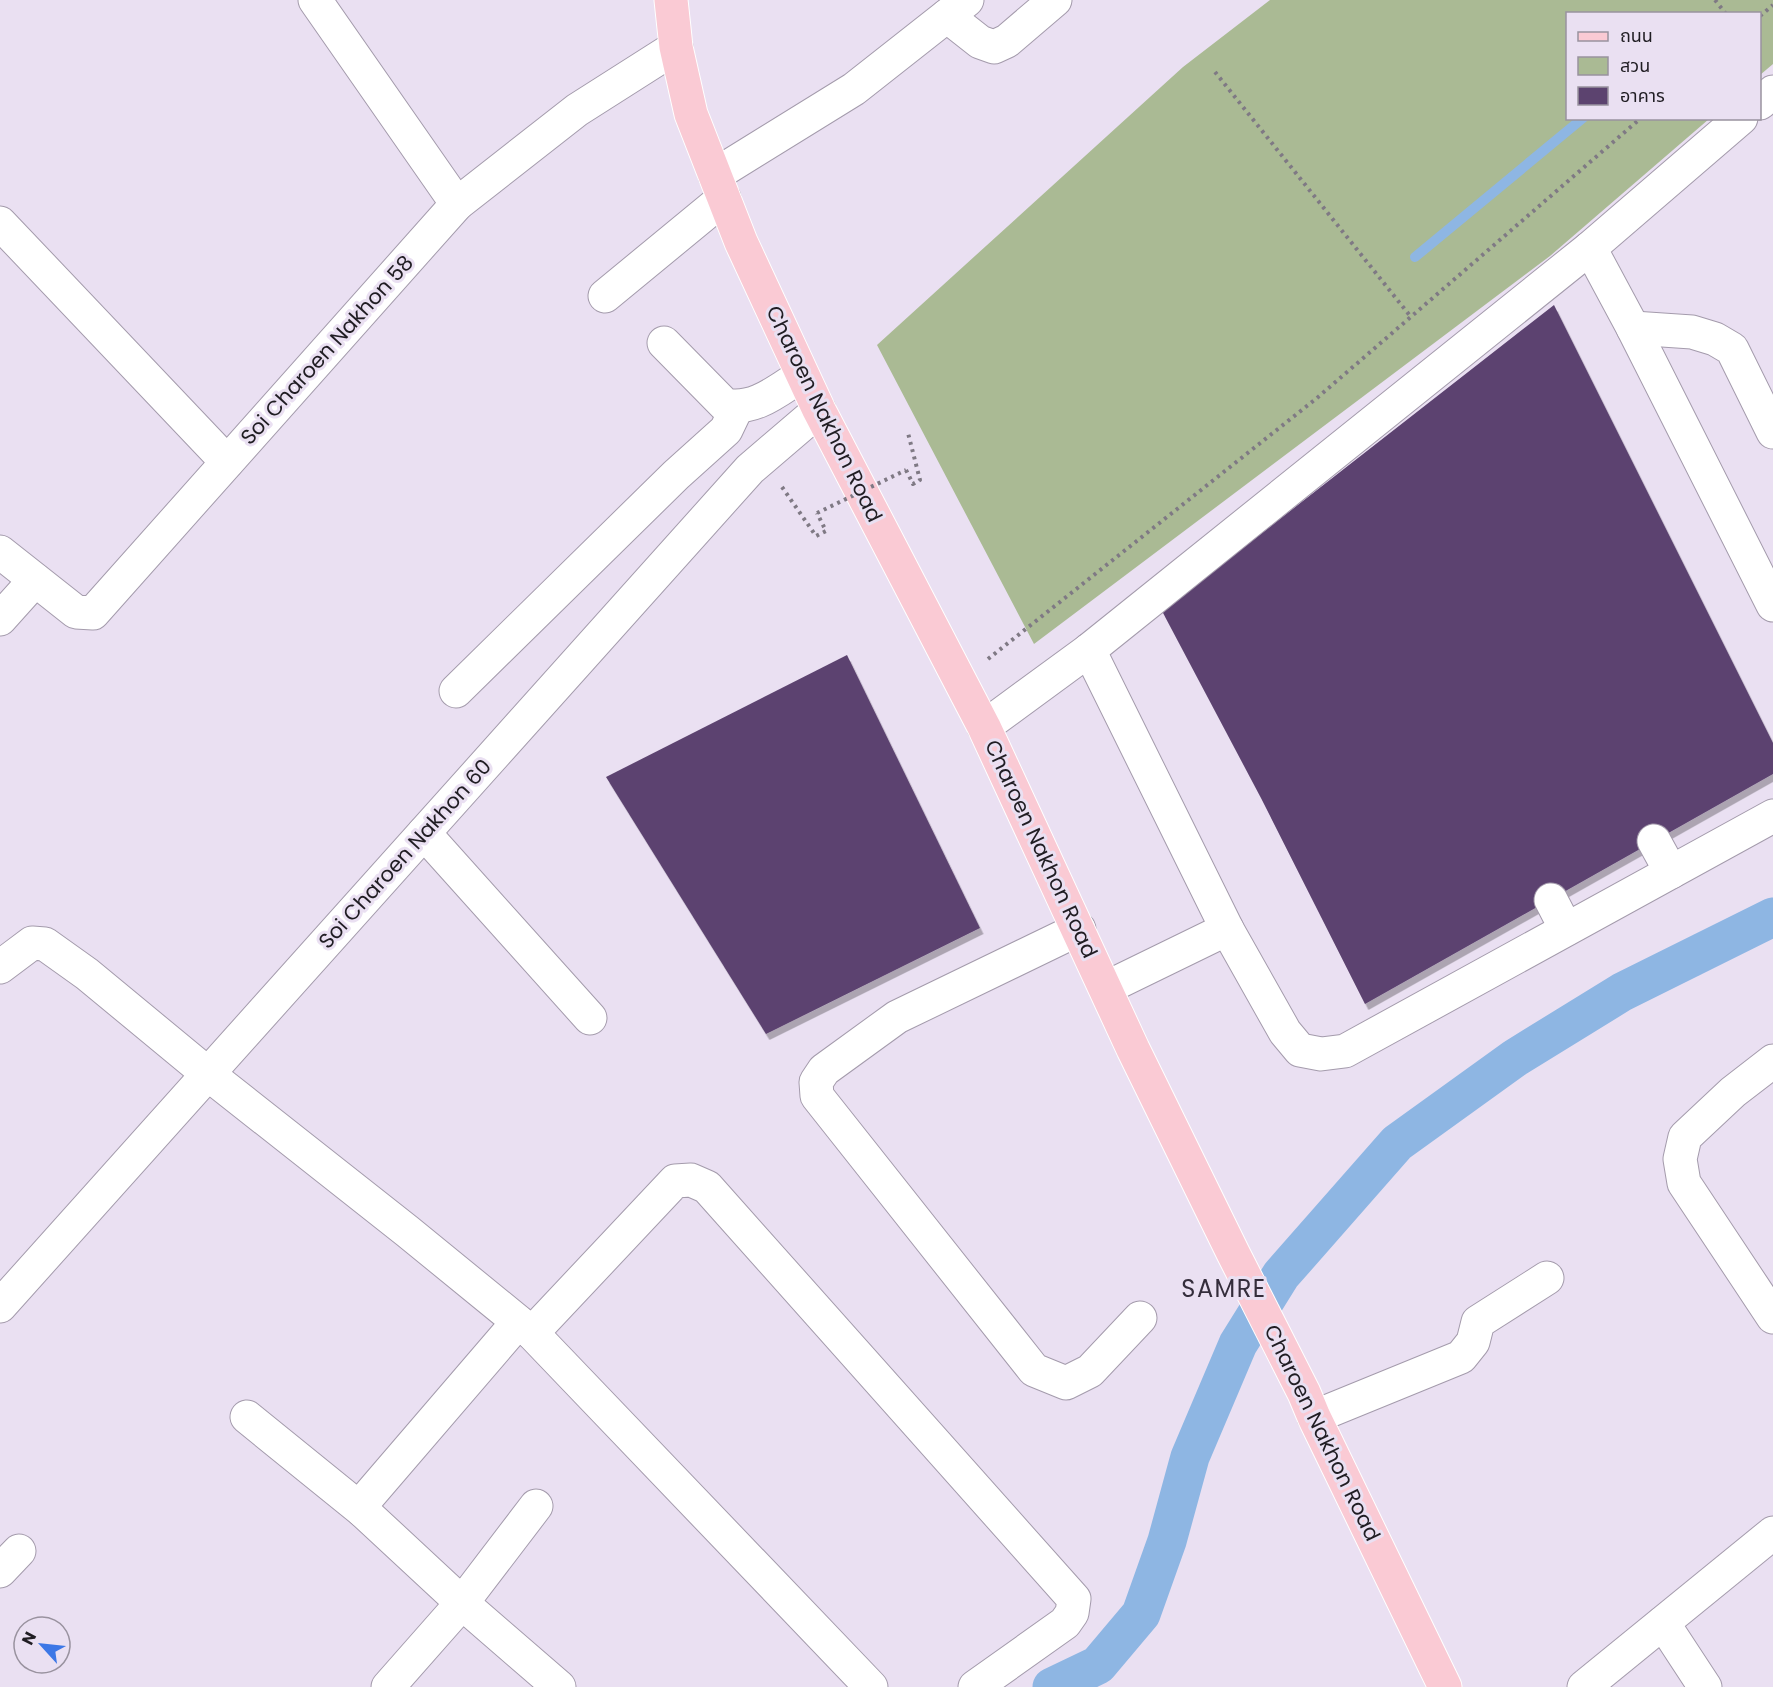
<svg xmlns="http://www.w3.org/2000/svg" width="1773" height="1687" viewBox="0 0 1773 1687" font-family="Poppins,'Noto Sans Thai',sans-serif">
<style>
.green{fill:#aaba94}
.lines{fill:none;stroke-linecap:round;stroke-linejoin:round}
.stream{stroke:#8eb6e3;stroke-width:10}
.canal{stroke:#8eb6e3;stroke-width:39}
.building{fill:#5c436f;filter:url(#shadow)}
.minor-casing{stroke:#a49bac;stroke-width:35}
.major-casing{stroke:#fff;stroke-width:35}
.path{stroke:#7f7984;stroke-width:4;stroke-dasharray:3 4.5;stroke-linecap:butt}
.minor{stroke:#fff;stroke-width:33}
.major{stroke:#facad4;stroke-width:33}
.path-bridge{stroke:#7f7984;stroke-width:4;stroke-dasharray:3 4.5;stroke-linecap:butt}
.labels{text-anchor:middle;stroke-width:6;stroke-linejoin:round;paint-order:stroke}
.street-label{font-size:21px;fill:#201d23;stroke:#eae0f2}
.quarter-label{font-size:24px;letter-spacing:1.5px;fill:#342d3b;stroke:#eae0f2}
</style>
<defs>
<filter id="shadow"><feDropShadow dx="3.5" dy="6" stdDeviation="0" flood-color="#0004"/></filter>
</defs>
<rect width="100%" height="100%" fill="#eae0f2"/>
<path class="green" d="M1270 0H1773V64L1760 75V14H1568V118L1709 119 1550 256 1034 644 877 345 1183 67Z"/>
<g class="lines">
<path class="stream" d="M1415 257 1583 118"/>
<path class="canal" d="M1052 1687 1098 1665 1141 1614 1167 1541 1190 1457 1238 1344 1281 1275 1397 1143 1515 1058 1622 992 1773 917"/>
</g>
<g class="building">
<path d="M1554 305 1773 743V774L1365 1004 1261 798 1162 611Z"/>
<path d="M847 655 980 928 766 1034 606 777Z"/>
</g>
<g class="lines">
<defs>
<g id="minor">
<path d="M315 0 457 204"/>
<path d="M947 16 980 42 994 47 1007 41 1055 0"/>
<path d="M1760 103 1773 92"/>
<path d="M715 175 854 89 967 0"/>
<path d="M0 223 227 462"/>
<path d="M1590 248 1741 118"/>
<path d="M605 296 724 198"/>
<path d="M1633 328 1692 332 1715 339 1732 349 1773 432"/>
<path d="M664 343 725 405C755 411 778 390 802 375"/>
<path d="M0 552 76 612 93 613 457 204 577 110 676 47"/>
<path d="M0 619 35 580"/>
<path d="M1089 650 1227 929 1285 1032 1300 1050 1321 1054 1345 1051 1773 816"/>
<path d="M456 691 676 475 726 430 737 407"/>
<path d="M984 727 1089 650 1590 248 1633 328 1773 605"/>
<path d="M424 833 590 1018"/>
<path d="M1654 841 1671 872"/>
<path d="M1551 900 1566 929"/>
<path d="M1079 929 897 1017 824 1070 816 1082 817 1096 1034 1370 1066 1383 1090 1371 1140 1318"/>
<path d="M0 967 32 943 45 944 87 974 208 1074 407 1231 532 1333 871 1687"/>
<path d="M1106 988 1227 929"/>
<path d="M1773 1061 1733 1092 1685 1137 1680 1159 1684 1183 1773 1317"/>
<path d="M0 1306 750 469 819 410"/>
<path d="M532 1333 675 1181 691 1180 707 1187 1074 1599 1072 1613 1065 1623 975 1687"/>
<path d="M247 1417 363 1511 462 1603 559 1687"/>
<path d="M1314 1417 1461 1357 1473 1342 1478 1322 1547 1278"/>
<path d="M363 1511 366 1499 518 1322"/>
<path d="M0 1571 19 1551"/>
<path d="M1663 1623 1705 1687"/>
<path d="M388 1687 462 1603 536 1506"/>
<path d="M1584 1687 1773 1533"/>
</g>
<path id="major" d="M671 0 676 47 691 114 741 242 819 410 984 727 1133 1049 1233 1253 1304 1393 1314 1417 1445 1687"/>
</defs>
<use href="#minor" class="minor-casing"/>
<use href="#major" class="major-casing"/>
<g class="path">
<path d="M1715 0 1726 14"/>
<path d="M1760 16 1773 5"/>
<path d="M1215 72 1411 317"/>
<path d="M906 470 913 484 920 480 908 433"/>
<path d="M782 487 816 536 826 531 817 513"/>
<path d="M988 659 1317 398 1641 118"/>
</g>
<use href="#minor" class="minor"/>
<use href="#major" class="major"/>
<path class="path-bridge" d="M817 513 906 470"/>
</g>
<g class="labels">
<g class="street-label">
<text transform="translate(327 350) rotate(-48)" y="7">Soi Charoen Nakhon 58</text>
<text transform="translate(824 414) rotate(64)" y="7">Charoen Nakhon Road</text>
<text transform="translate(1041 849) rotate(65)" y="7">Charoen Nakhon Road</text>
<text transform="translate(405 854) rotate(-48)" y="7">Soi Charoen Nakhon 60</text>
<text transform="translate(1322 1433) rotate(64)" y="7">Charoen Nakhon Road</text>
</g>
<g class="quarter-label">
<text x="1224" y="1297">SAMRE</text>
</g>
</g>
<rect x="1566" y="12" width="195" height="108" fill="#eae0f2" stroke="#99929f" stroke-width="1.5"/>
<rect x="1578" y="32" width="30" height="9" fill="#facad4" stroke="#99929f" stroke-width="1.5"/>
<text x="1620" y="42" font-size="18" fill="#201d23">ถนน</text>
<rect x="1578" y="57" width="30" height="18" fill="#aaba94" stroke="#99929f" stroke-width="1.5"/>
<text x="1620" y="72" font-size="18" fill="#201d23">สวน</text>
<rect x="1578" y="87" width="30" height="18" fill="#5c436f" stroke="#99929f" stroke-width="1.5"/>
<text x="1620" y="102" font-size="18" fill="#201d23">อาคาร</text>
<g transform="translate(42 1645) rotate(297)"><circle r="28" fill="#eae0f2" stroke="#99929f" stroke-width="1.5"/>
<path d="M0-4.5L10 22L0 15L-10 22Z" fill="#3c77e6"/>
<text y="-9" font-size="16" font-weight="bold" text-anchor="middle" fill="#201d23">N</text>
</g>
</svg>
